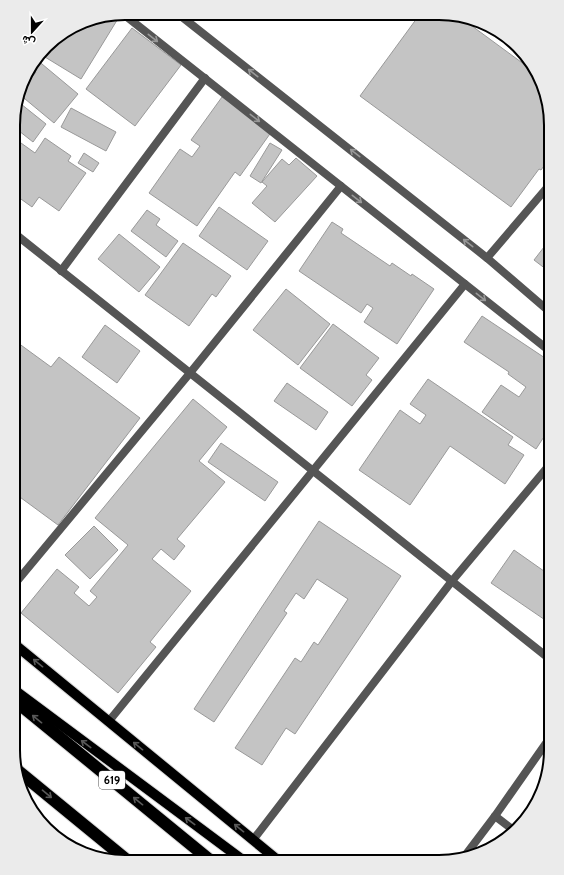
<svg xmlns="http://www.w3.org/2000/svg" width="564" height="875" viewBox="0 0 564 875" font-family="Cabin,Vazirmatn,sans-serif">
<style>
.building{fill:#c4c4c4;stroke:#999}
.lines{fill:none;stroke-linecap:round;stroke-linejoin:round}
.primary-casing{stroke:#dbdbdb;stroke-width:12}
.motorway-casing{stroke:#dbdbdb;stroke-width:14}
.minor{stroke:#555;stroke-width:8}
.tertiary{stroke:#555;stroke-width:8}
.primary{stroke:#000;stroke-width:10}
.motorway{stroke:#000;stroke-width:12}
.oneway{stroke:#999}
.oneway2{stroke:#595959}
.labels{text-anchor:middle;stroke-width:3;stroke-linejoin:round;paint-order:stroke}
.shield{fill:#fff;stroke:#4c4c4c;stroke-width:1}
.shield-label{font-size:11px;font-weight:bold;fill:#000}
.rim{fill:none;stroke:#000;stroke-width:2}
</style>
<rect width="100%" height="100%" fill="#fff"/>
<g class="building">
<path d="M420 14 457 15 536 73 542 82 551 125V156L541 170 539 169 511 207 360 96Z"/>
<path d="M115 15 119 17 81 79 40 54 51 41 89 19Z"/>
<path d="M132 28 181 65 135 126 86 89Z"/>
<path d="M36 59 78 94 54 123 19 94 25 77 29 81 36 72 30 67Z"/>
<path d="M222 97 272 131 240 176 235 172 197 226 149 193 180 149 192 157 200 146 191 140Z"/>
<path d="M21 104 46 124 33 142 14 127V113Z"/>
<path d="M71 108 116 132 106 151 61 127Z"/>
<path d="M14 138 35 153 45 138 71 156 68 161 86 173 59 211 39 197 32 207 14 194 17 188 14 185Z"/>
<path d="M270 143 282 150 261 183 250 176Z"/>
<path d="M84 153 99 163 93 172 78 163Z"/>
<path d="M296 158 317 176 275 222 252 203 267 186 262 182 282 159 289 165Z"/>
<path d="M219 207 268 241 247 270 199 236Z"/>
<path d="M147 210 160 219 156 225 178 241 166 257 131 231Z"/>
<path d="M332 222 343 229 341 233 390 266 392 263 411 276 412 274 434 289 397 344 364 322 373 308 367 304 361 313 299 271Z"/>
<path d="M119 234 160 267 139 292 98 259Z"/>
<path d="M551 238V273L534 260Z"/>
<path d="M183 243 231 276 216 297 212 294 189 326 145 295Z"/>
<path d="M286 289 330 324 298 365 253 330Z"/>
<path d="M482 316 551 362V380L550 382H551V426L536 449 482 412 501 385 519 397 526 387 508 374 509 372 464 342Z"/>
<path d="M333 324 379 358 366 375 372 380 352 406 300 368Z"/>
<path d="M105 325 140 351 117 383 82 357Z"/>
<path d="M14 340 51 367 59 357 140 418 58 525 13 492Z"/>
<path d="M428 379 513 437 508 445 524 455 505 484 450 446 410 505 359 470 400 410 420 424 426 415 410 404Z"/>
<path d="M287 383 328 412 316 430 274 401Z"/>
<path d="M193 399 227 427 199 461 225 482 177 539 185 546 174 560 161 549 152 559 191 591 150 642 156 647 118 693 21 613 57 569 79 587 74 593 89 606 97 597 90 591 128 545 95 518Z"/>
<path d="M221 443 278 482 265 501 208 462Z"/>
<path d="M319 521 401 576 295 734 286 728 262 765 235 748 295 658 301 662 314 642 318 645 348 599 317 579 304 599 296 593 284 611 287 613 214 722 194 709Z"/>
<path d="M94 526 118 550 90 579 65 555Z"/>
<path d="M514 550 551 576V624L491 583Z"/>
<path d="M539 791 532 813 523 820 520 817Z"/>
</g>
<g class="lines">
<defs>
<g id="primary">
<path d="M13 643 280 862"/>
<path d="M13 689 244 861"/>
</g>
<g id="motorway">
<path d="M13 699 211 861"/>
<path d="M17 770 128 861"/>
</g>
</defs>
<use href="#primary" class="primary-casing"/>
<use href="#motorway" class="motorway-casing"/>
<g class="minor">
<path d="M14 233 551 660"/>
<path d="M487 258 551 183"/>
<path d="M61 271 205 78"/>
<path d="M13 586 190 373 341 186"/>
<path d="M109 721 465 284"/>
<path d="M495 816 512 829"/>
<path d="M253 840 452 581 551 463"/>
<path d="M464 857 495 816 551 736"/>
</g>
<g class="tertiary">
<path d="M122 13 551 352"/>
<path d="M177 13 487 258 551 313"/>
</g>
<use href="#primary" class="primary"/>
<use href="#motorway" class="motorway"/>
</g>
<defs><path id="oneway-shaft" d="M-6 0H5M1.5-3L5.5 0L1.5 3" fill="none" stroke-width="1.6" stroke-linecap="round" stroke-linejoin="round"/></defs>
<g class="oneway">
<use href="#oneway-shaft" transform="translate(153 38) rotate(38)"/>
<use href="#oneway-shaft" transform="translate(253 73) rotate(-142)"/>
<use href="#oneway-shaft" transform="translate(255 118) rotate(38)"/>
<use href="#oneway-shaft" transform="translate(355 153) rotate(-142)"/>
<use href="#oneway-shaft" transform="translate(357 199) rotate(38)"/>
<use href="#oneway-shaft" transform="translate(468 243) rotate(-142)"/>
<use href="#oneway-shaft" transform="translate(481 297) rotate(38)"/>
</g>
<g class="oneway2">
<use href="#oneway-shaft" transform="translate(38 663) rotate(-141)"/>
<use href="#oneway-shaft" transform="translate(37 719) rotate(-141)"/>
<use href="#oneway-shaft" transform="translate(86 744) rotate(-143)"/>
<use href="#oneway-shaft" transform="translate(138 746) rotate(-141)"/>
<use href="#oneway-shaft" transform="translate(47 794) rotate(40)"/>
<use href="#oneway-shaft" transform="translate(138 801) rotate(-141)"/>
<use href="#oneway-shaft" transform="translate(190 821) rotate(-143)"/>
<use href="#oneway-shaft" transform="translate(239 828) rotate(-141)"/>
</g>
<g class="labels">
<rect class="shield" x="99" y="771" width="26" height="18" rx="3"/>
<g class="shield-label">
<text x="112" y="784">619</text>
</g>
</g>
<path d="M0 0H564V875H0ZM125 20H439A105 105 0 0 1 544 125V750A105 105 0 0 1 439 855H125A105 105 0 0 1 20 750V125A105 105 0 0 1 125 20Z" fill="#ebebeb" fill-rule="evenodd"/>
<path class="rim" d="M125 20H439A105 105 0 0 1 544 125V750A105 105 0 0 1 439 855H125A105 105 0 0 1 20 750V125A105 105 0 0 1 125 20Z"/>
<g transform="translate(32 32) rotate(201)" stroke="#ffffff" stroke-width="3" paint-order="stroke">
<path d="M0-3L7 15L0 10L-7 15Z" fill="#000000"/>
<text y="-6" font-size="11" font-weight="bold" text-anchor="middle" fill="#000000">ش</text>
</g>
</svg>
